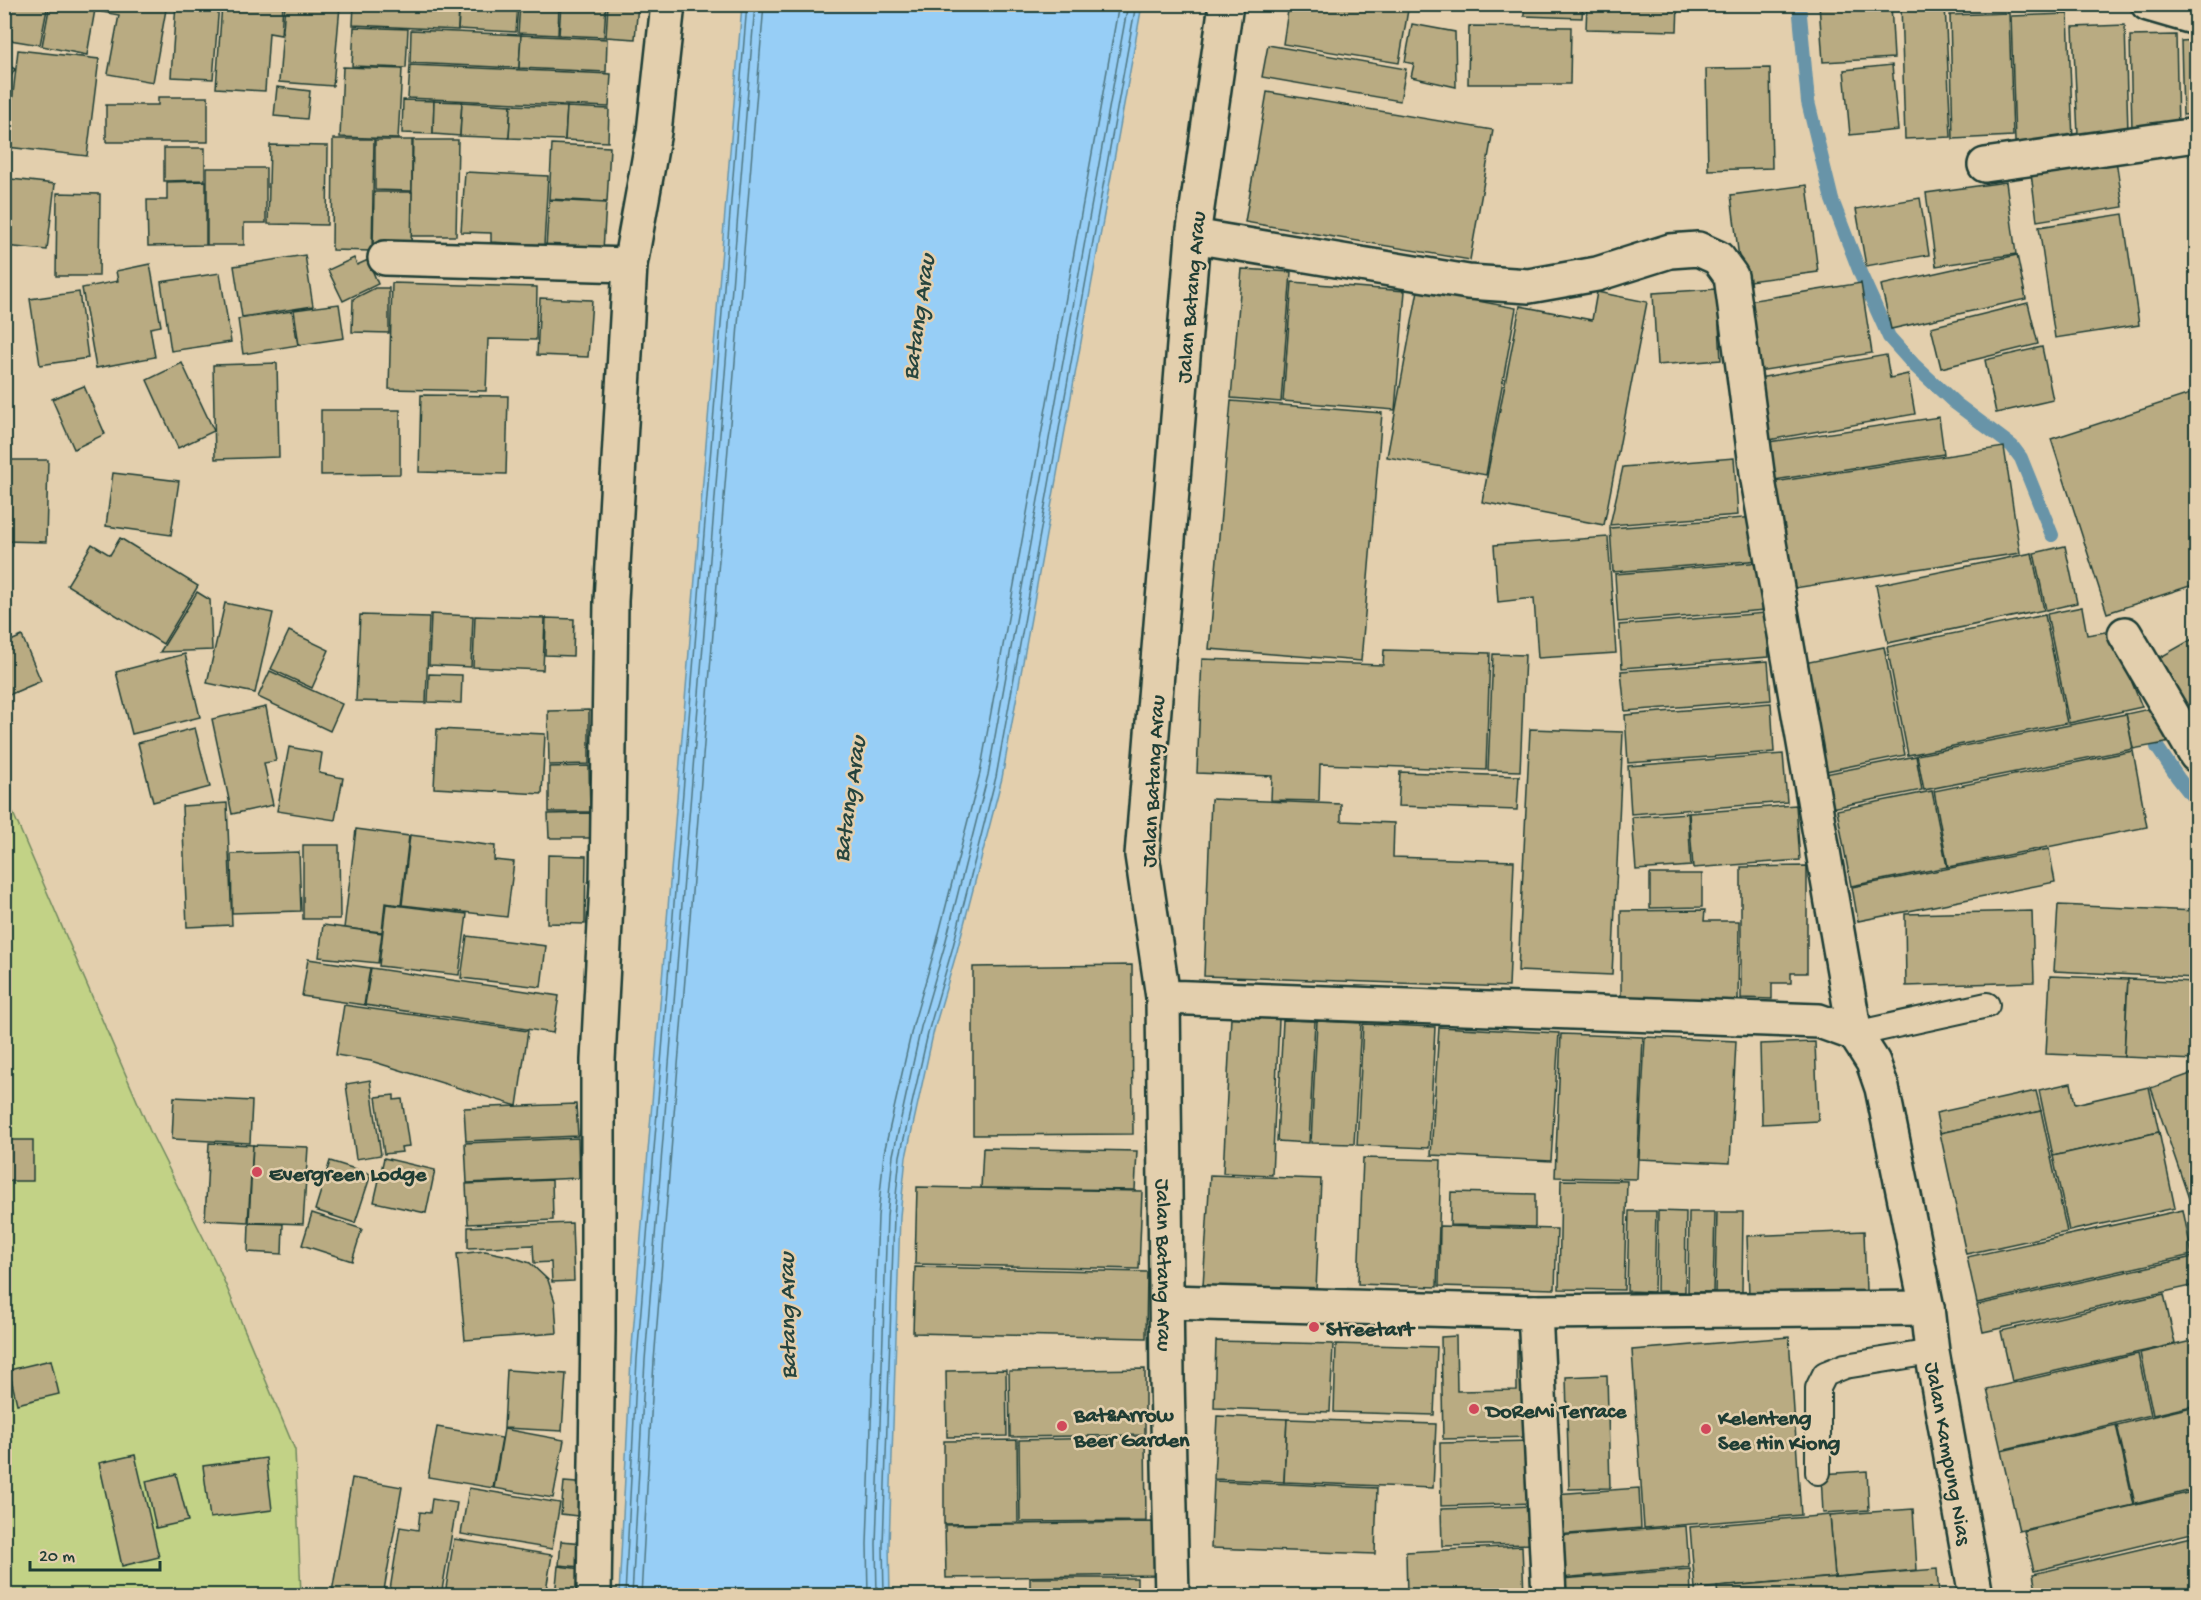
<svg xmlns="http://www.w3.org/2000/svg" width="2201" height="1600" viewBox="0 0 2201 1600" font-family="'Gochi Hand',sans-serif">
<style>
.green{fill:#c2d286;stroke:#70885d;stroke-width:1.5}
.water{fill:#97cef6;stroke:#6794a8;stroke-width:1.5}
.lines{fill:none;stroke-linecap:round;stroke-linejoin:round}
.shore{stroke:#4f7782;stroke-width:1.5}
.stream{stroke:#6794a8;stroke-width:14}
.building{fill:#b9ab82;stroke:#1f3d34;stroke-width:1.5}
.service-casing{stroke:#1f3d34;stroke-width:28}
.minor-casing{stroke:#1f3d34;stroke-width:38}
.tertiary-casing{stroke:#1f3d34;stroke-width:38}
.secondary-casing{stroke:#1f3d34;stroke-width:38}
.service{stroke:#e3cfad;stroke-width:24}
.minor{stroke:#e3cfad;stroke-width:33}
.tertiary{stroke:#e3cfad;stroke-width:33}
.secondary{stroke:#e3cfad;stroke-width:33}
.poi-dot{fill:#d1495b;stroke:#e3cfad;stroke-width:2}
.labels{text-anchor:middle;stroke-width:5;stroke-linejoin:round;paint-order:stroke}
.street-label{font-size:22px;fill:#1f3d34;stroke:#e3cfad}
.poi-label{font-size:22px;font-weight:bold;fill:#1f3d34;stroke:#e3cfad;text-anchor:start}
.water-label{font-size:24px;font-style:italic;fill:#25443e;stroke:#e3cfad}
</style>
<rect width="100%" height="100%" fill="#e3cfad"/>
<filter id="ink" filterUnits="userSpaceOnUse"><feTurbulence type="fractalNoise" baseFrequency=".0167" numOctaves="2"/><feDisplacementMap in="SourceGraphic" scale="12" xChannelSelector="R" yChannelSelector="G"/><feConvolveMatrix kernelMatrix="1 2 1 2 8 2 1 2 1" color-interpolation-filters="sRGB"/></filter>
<g filter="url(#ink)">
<path class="green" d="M4 792 150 1131 219 1269 295 1450 301 1595H5Z"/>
<path class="water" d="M742 5H1142L1002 778 957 951 934 1030 906 1157 900 1216 889 1545 890 1595H619L631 1359Z"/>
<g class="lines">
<g class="shore">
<path d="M625 1596 637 1359 747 4"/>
<path d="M632 1596 645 1360 755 4"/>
<path d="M641 1596 654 1361 764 4"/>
<path d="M868 1596 867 1544 878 1216 884 1153 913 1025 936 945 980 773 1119 4"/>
<path d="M877 1596 876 1544 887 1216 893 1155 921 1027 944 948 988 775 1128 4"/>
<path d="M884 1596 883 1545 894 1216 900 1156 929 1029 952 950 996 777 1136 4"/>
</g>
<g class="stream">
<path d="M1799 4 1808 102 1832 200 1861 275 1889 337 1914 365 1955 403 2012 446 2021 458 2052 535"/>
<path d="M2157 747 2178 778 2196 801"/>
</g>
</g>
<g class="building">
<path d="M4 4H48L40 45 4 39Z"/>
<path d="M50 4H96L87 55 42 46Z"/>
<path d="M104 4H167L153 82 108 74 119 15 102 12Z"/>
<path d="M176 4H219L213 79 171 77Z"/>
<path d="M222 4H283L281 35 269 33 265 91 216 88Z"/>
<path d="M285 4 340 6 333 86 279 82Z"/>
<path d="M354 4H459L458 30 353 25Z"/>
<path d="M460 4H518L516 32 458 29Z"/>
<path d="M520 4H559L558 35 518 33Z"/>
<path d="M561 4H606L604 37 559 35Z"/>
<path d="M608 4H638L635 39 606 37Z"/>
<path d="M1289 4H1409L1399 63 1283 44Z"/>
<path d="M1467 4H1522V8L1467 7Z"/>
<path d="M1524 4H1583L1582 18 1524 16Z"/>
<path d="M1587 4H1678L1677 31 1586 29Z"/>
<path d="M1819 4H1891L1894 58 1823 62Z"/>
<path d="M1901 4H1945L1951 137 1905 139Z"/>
<path d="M2009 13 2013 136 1953 139 1950 15Z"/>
<path d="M2068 14 2073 141 2015 142 2011 16Z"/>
<path d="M1412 24 1455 32 1456 87 1411 77 1414 64 1405 62Z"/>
<path d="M2125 25 2128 133 2078 135 2073 27Z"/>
<path d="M1469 26 1571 27 1570 84H1468Z"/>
<path d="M354 27 408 29 406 68 352 66Z"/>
<path d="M411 30 521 35 519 68 410 63Z"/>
<path d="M521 35 607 39 606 72 519 68Z"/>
<path d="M2176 35 2178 130 2132 131 2130 36Z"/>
<path d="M2196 40V114L2183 115 2181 41Z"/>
<path d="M1268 45 1406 69 1400 101 1262 77Z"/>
<path d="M18 50 99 59 87 156 7 147Z"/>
<path d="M4 63 15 69 4 88Z"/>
<path d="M410 65 611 74 609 107 408 98Z"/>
<path d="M1892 65 1898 130 1850 135 1844 70Z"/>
<path d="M343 67 402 69 398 139 340 137Z"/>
<path d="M1770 68 1772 168 1708 170 1706 69Z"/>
<path d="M277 87 310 91 307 119 274 116Z"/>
<path d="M1267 92 1493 130 1470 260 1245 222Z"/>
<path d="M158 97H208V142H106V105H158Z"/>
<path d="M403 100 434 101 433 134 402 133Z"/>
<path d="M434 101 462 102 460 136 433 134Z"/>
<path d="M462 102 511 105 509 138 460 136Z"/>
<path d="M511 105 567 107 565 140 509 138Z"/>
<path d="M567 107 609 109 608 142 565 140Z"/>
<path d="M333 139H374L372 251 332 250Z"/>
<path d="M375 140H412V191L375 190Z"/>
<path d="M413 140H458L456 236H411Z"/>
<path d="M552 144 610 147 607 202 549 199Z"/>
<path d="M270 145 328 146 327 225 268 224Z"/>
<path d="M164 148H205V180L164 181Z"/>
<path d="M2116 160 2123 207 2037 221 2031 173Z"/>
<path d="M207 168H266V223H244V245H207Z"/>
<path d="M465 172 548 176 544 245 491 242V233L461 232Z"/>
<path d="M4 178 9 179 4 219Z"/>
<path d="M11 179 55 184 47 250 4 246Z"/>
<path d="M206 181V245L148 246 147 200H167V182Z"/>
<path d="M2006 182 2016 254 1936 266 1926 193Z"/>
<path d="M1807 185 1818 272 1742 282 1731 195Z"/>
<path d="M374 192H412L411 249 373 248Z"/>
<path d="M57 193 100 194 99 276H56Z"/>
<path d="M1920 198 1929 255 1866 266 1856 209Z"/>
<path d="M549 200 606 203 603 250 546 247Z"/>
<path d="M2123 214 2139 325 2055 338 2039 227Z"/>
<path d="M305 255 313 306 242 317 234 266Z"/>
<path d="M2017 255 2026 299 1891 329 1881 285Z"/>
<path d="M354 258 357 265 368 260 378 284 343 301 328 270Z"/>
<path d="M150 264 161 326 150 328 155 357 96 368 82 288 118 281 116 271Z"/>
<path d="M1242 269 1291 272 1281 402 1231 398Z"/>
<path d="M220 273 231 342 171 351 161 282Z"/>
<path d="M1292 282 1405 291 1395 410 1283 401Z"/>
<path d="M392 283 537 287 536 340 488 339 486 391 389 389Z"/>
<path d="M1861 283 1872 353 1752 372 1742 302Z"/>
<path d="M375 288H389V333L352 332 353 299Z"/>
<path d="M1717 289 1721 360 1657 365 1653 293Z"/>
<path d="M1418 290 1516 308 1486 475 1387 457Z"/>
<path d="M79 292 88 358 40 365 30 299Z"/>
<path d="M1597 292 1647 302 1604 525 1482 502 1520 306 1592 320Z"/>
<path d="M540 298 592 300 588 357 537 355Z"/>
<path d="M2028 303 2038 344 1941 368 1931 327Z"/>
<path d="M339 304 344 338 299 345 294 310Z"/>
<path d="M292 311 298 345 243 354 238 319Z"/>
<path d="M2042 347 2053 400 1996 413 1985 360Z"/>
<path d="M1886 355 1890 378 1908 374 1915 414 1763 441 1753 379Z"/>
<path d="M182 363 214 431 178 448 147 380Z"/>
<path d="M277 363 279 457 215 459 213 365Z"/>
<path d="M84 386 105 434 74 449 52 399Z"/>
<path d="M2196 392V584L2107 613 2051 439Z"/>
<path d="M421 395 508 396 506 474 419 472Z"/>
<path d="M1231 401 1382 413 1361 661 1209 649Z"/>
<path d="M321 410H400V474L321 475Z"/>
<path d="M1939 417 1944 454 1768 481 1762 443Z"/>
<path d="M2004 447 2020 553 1782 590 1767 483Z"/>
<path d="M1734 458 1738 515 1610 525 1623 467Z"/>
<path d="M4 460H48L46 542 4 541Z"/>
<path d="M113 473 179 481 171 535 106 526Z"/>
<path d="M1757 517 1760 560 1613 572 1610 528Z"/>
<path d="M1608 537 1616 653 1538 658 1534 598 1498 602 1494 545Z"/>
<path d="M120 538 198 586 163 644 67 585 92 544 110 555Z"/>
<path d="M2065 546 2077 603 2046 610 2034 553Z"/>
<path d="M2032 553 2044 610 1888 643 1876 585Z"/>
<path d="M1762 562 1765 610 1618 622 1615 574Z"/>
<path d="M197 592 210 600 212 650 160 652Z"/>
<path d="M225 603 273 613 255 693 207 683Z"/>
<path d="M2082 607 2087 635 2111 631 2142 707 2069 723 2047 614Z"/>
<path d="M1766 613 1769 657 1622 668 1619 625Z"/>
<path d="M431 614 473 616 471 667 429 665Z"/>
<path d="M360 615 429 617 426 703 356 701Z"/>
<path d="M2045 615 2067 723 1908 755 1887 647Z"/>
<path d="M475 616 545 618 543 670 473 667Z"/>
<path d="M546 618 574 619 573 656 545 655Z"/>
<path d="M289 631 329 650 312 688 271 669Z"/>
<path d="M22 636 41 681 4 697V644Z"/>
<path d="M2196 637V722L2159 658Z"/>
<path d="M1884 647 1905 755 1826 771 1804 663Z"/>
<path d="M1384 650 1490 653 1486 770 1320 764 1319 801 1271 800 1272 776 1197 773 1202 659 1383 665Z"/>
<path d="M185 654 200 717 132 734 116 672Z"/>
<path d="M1493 654 1525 655 1520 771 1488 770Z"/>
<path d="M1768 661 1771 700 1625 711 1621 671Z"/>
<path d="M270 671 342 704 330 731 258 697Z"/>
<path d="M429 674 462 675 461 703 428 702Z"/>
<path d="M1771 703 1774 752 1628 763 1625 715Z"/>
<path d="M266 707 276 761 264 763 273 805 232 814 212 719Z"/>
<path d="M2149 709 2171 742 2133 749 2126 714Z"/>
<path d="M589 710V764L549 765 548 711Z"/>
<path d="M2126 714 2133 749 1924 790 1917 755Z"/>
<path d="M195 728 210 787 153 802 138 743Z"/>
<path d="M437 729 545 734 542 794 434 788Z"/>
<path d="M1530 729 1623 732 1612 975 1518 971Z"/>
<path d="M289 747 322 753 319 773 343 778 335 820 277 811Z"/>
<path d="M2133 751 2147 827 1948 867 1934 791Z"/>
<path d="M1783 754 1787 802 1631 814 1628 766Z"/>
<path d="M1916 756 1922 790 1831 808 1825 774Z"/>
<path d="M589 766 590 812H549V767Z"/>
<path d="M1400 772 1519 776 1517 810 1398 806Z"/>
<path d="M1932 791 1947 867 1851 886 1837 810Z"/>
<path d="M1211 799 1341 804V821L1394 823 1393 857 1514 861 1509 987 1204 976Z"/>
<path d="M227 803 232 925 187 927 182 806Z"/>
<path d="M1796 805 1800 860 1693 868 1689 813Z"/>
<path d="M590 813V838H549L548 814Z"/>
<path d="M1688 813 1691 866 1636 870 1632 817Z"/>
<path d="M356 829 409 836 401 905 385 903 382 932 344 928Z"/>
<path d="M410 835 495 846 494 860 514 862 507 917 402 905Z"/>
<path d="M303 845H339L340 919H303Z"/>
<path d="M2049 849 2055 882 1858 921 1852 887Z"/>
<path d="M299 852 301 911 232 913 231 854Z"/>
<path d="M548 855 586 856 585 924 547 923Z"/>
<path d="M1807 866V973H1791V983H1772V999L1741 998V867Z"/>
<path d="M1650 874H1702V907L1650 908Z"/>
<path d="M386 904 467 914 459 975 379 966Z"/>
<path d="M2058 905 2196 911V978L2054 971Z"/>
<path d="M1705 910 1704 921H1739L1738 1002 1621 1003V911Z"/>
<path d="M2032 911 2034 982 1906 986 1905 914Z"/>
<path d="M323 925 382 933 378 963 319 957Z"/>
<path d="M467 936 546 946 541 987 461 978Z"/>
<path d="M308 959 370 968 364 1005 302 996Z"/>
<path d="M1132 965 1133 1134 973 1135V967Z"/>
<path d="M371 968 559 996 553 1033 365 1005Z"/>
<path d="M2050 976 2128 979 2124 1057 2046 1054Z"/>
<path d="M2128 979 2196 982V1060L2124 1057Z"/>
<path d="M344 1005 528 1031 517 1106 371 1061 336 1055Z"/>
<path d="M1231 1017 1279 1019 1272 1175 1223 1173Z"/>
<path d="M1283 1020 1315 1021 1309 1143 1277 1141Z"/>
<path d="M1317 1021 1361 1023 1354 1144 1311 1143Z"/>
<path d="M1363 1024 1435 1027 1429 1148 1357 1145Z"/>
<path d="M1439 1027 1559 1033 1551 1161 1431 1155Z"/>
<path d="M1561 1034 1643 1037 1637 1179 1555 1177Z"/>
<path d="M1645 1037 1736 1041 1730 1163 1639 1159Z"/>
<path d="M1815 1042 1818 1121 1762 1124 1760 1044Z"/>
<path d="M2196 1072V1219L2151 1088Z"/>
<path d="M370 1080 381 1155 356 1159 346 1084Z"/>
<path d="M2071 1083 2075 1104 2149 1087 2159 1132 2053 1156 2039 1090Z"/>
<path d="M2036 1091 2041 1111 1940 1133 1936 1113Z"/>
<path d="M394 1095V1100L402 1099 409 1146 401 1147 402 1152 384 1154 376 1097Z"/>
<path d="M174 1097 252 1101 250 1143 172 1139Z"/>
<path d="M576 1104 578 1136 466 1141 464 1108Z"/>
<path d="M2041 1111 2067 1232 1966 1254 1940 1133Z"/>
<path d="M2159 1132 2175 1208 2069 1231 2053 1156Z"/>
<path d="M578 1138 579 1178 467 1183 465 1143Z"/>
<rect x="4" y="1140" width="29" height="41"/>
<path d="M209 1143 253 1145 248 1222 205 1220Z"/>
<path d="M253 1145 308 1147 303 1224 249 1222Z"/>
<path d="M983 1148 1137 1151 1135 1190 981 1188Z"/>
<path d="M384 1158 435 1170 426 1213 374 1202Z"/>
<path d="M1363 1158 1441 1160 1437 1287 1358 1284Z"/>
<path d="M330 1161 371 1174 355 1223 315 1210Z"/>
<path d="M1210 1175 1321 1179 1316 1290 1203 1286Z"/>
<path d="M552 1180 553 1220 468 1224 466 1184Z"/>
<path d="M1561 1180 1627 1181 1624 1290 1559 1289Z"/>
<path d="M917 1187 1142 1191 1139 1269 915 1264Z"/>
<path d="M1451 1192 1535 1194V1227L1450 1225Z"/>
<path d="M2183 1210 2192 1255 1977 1303 1967 1257Z"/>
<path d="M1629 1211H1656L1654 1292 1627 1291Z"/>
<path d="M1658 1211 1686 1212 1685 1292 1657 1291Z"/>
<path d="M1689 1212H1715L1713 1292H1688Z"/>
<path d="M1717 1212H1743L1742 1292 1715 1293Z"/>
<path d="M312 1213 362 1229 352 1261 302 1245Z"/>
<path d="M249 1223 283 1224 282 1254 248 1252Z"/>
<path d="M572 1223 574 1281 552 1282 551 1262 534 1263 533 1245 468 1248V1227Z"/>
<path d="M1440 1226 1557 1229 1555 1289 1439 1286Z"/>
<path d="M1864 1231 1866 1291 1749 1296 1747 1236Z"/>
<path d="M485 1251 509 1256 530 1263 548 1280 555 1302 557 1333 465 1340 457 1254Z"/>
<path d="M2193 1257 2196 1285 1983 1332 1977 1305Z"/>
<path d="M915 1267 1147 1272 1146 1338 913 1333Z"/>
<path d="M2164 1294 2175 1344 2012 1381 2001 1331Z"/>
<path d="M1456 1336 1457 1391 1517 1390V1350H1534L1535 1437 1443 1439 1441 1337Z"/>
<path d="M1789 1337 1801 1515 1644 1528 1632 1350Z"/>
<path d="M2196 1340V1405L2153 1415 2140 1353Z"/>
<path d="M1216 1341 1333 1344 1330 1412 1214 1408Z"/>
<path d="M1336 1344 1437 1347 1434 1415 1334 1412Z"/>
<path d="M2138 1354 2151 1415 2001 1450 1987 1389Z"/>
<path d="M51 1360 59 1394 17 1404 9 1370Z"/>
<path d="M1145 1369V1435L1010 1437 1009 1371Z"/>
<path d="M507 1370 566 1374 562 1431 504 1428Z"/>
<path d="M1006 1370 1007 1436 947 1437 946 1371Z"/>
<path d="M1607 1375 1610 1488 1569 1489 1566 1377Z"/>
<path d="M2196 1406V1489L2135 1504 2117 1425Z"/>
<path d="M1217 1416 1287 1419 1284 1482 1214 1479Z"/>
<path d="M1287 1419 1436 1424 1433 1488 1284 1482Z"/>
<path d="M2116 1425 2134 1505 2019 1531 2001 1451Z"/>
<path d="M437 1427 502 1438 493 1488 428 1477Z"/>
<path d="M504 1429 564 1440 553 1498 494 1488Z"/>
<path d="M1145 1437 1146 1521 1020 1522 1019 1440Z"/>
<path d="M1017 1440 1018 1523 944 1524V1441Z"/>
<path d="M1535 1441 1536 1503 1441 1506 1440 1443Z"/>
<path d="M135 1455 159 1557 122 1566 99 1463Z"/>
<path d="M266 1458 272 1510 210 1518 203 1466Z"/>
<path d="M1867 1471 1869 1510 1823 1513 1821 1474Z"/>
<path d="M176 1474 188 1521 156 1528 146 1481Z"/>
<path d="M352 1478 402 1487 383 1596H352L332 1592Z"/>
<path d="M1214 1481 1377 1488 1375 1554 1211 1548Z"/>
<path d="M564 1482 590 1484 586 1517 561 1514Z"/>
<path d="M469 1488 560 1503 552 1549 461 1534Z"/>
<path d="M1639 1488 1641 1528 1557 1535 1554 1494Z"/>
<path d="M2196 1491V1532L2034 1571 2024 1531Z"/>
<path d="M432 1499 457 1503 441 1596H389L400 1527 418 1530 420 1512 430 1513Z"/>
<path d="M1536 1506 1537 1544 1442 1546 1441 1509Z"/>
<path d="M1913 1509 1917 1570 1835 1577 1830 1515Z"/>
<path d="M1830 1515 1835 1577 1695 1589 1690 1527Z"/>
<path d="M1157 1522V1575L946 1578 945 1525Z"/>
<path d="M1686 1526 1689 1567 1560 1578 1557 1536Z"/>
<path d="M2196 1536V1593L2185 1596H2037L2033 1574Z"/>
<path d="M454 1539 552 1555 545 1596H488L446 1588Z"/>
<path d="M561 1541 584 1543 581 1567 559 1565Z"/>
<path d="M1522 1546 1524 1596H1407L1406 1552Z"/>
<path d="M558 1566 581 1569 578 1596H555Z"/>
<path d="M1690 1569 1691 1596H1562L1561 1579Z"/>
<path d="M1937 1569 1939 1596H1718L1717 1587Z"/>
<rect x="1030" y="1578" width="107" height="18"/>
</g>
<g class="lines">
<defs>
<g id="service">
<path d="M1855 1034 1987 1005"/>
<path d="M1818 1472V1388L1825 1374 1845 1366 1932 1352"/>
</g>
<g id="minor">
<path d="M2148 4 2196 18"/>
<path d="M1985 165 2196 135"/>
<path d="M1193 236 1468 282 1529 286 1597 274 1670 251 1698 249 1718 258 1731 276 1758 480 1855 1034"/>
<path d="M385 258 630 265"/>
<path d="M2125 634 2196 755"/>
<path id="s1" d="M1163 997 1167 1378 1172 1596"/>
<path d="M1167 1302 1535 1312 1927 1308"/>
<path d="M1535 1312 1549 1596"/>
</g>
<path id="tertiary" d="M594 1596 598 1331V1060L607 885 611 601 630 265 654 132 668 4"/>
<g id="secondary">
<path id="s2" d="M1226 4 1193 236 1142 855 1163 997 1819 1021 1855 1034 1873 1062 1882 1088 1927 1308 1932 1352 1976 1596"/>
</g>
</defs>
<use href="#service" class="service-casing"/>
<use href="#minor" class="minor-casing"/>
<use href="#tertiary" class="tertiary-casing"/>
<use href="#secondary" class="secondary-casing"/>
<use href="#service" class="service"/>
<use href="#minor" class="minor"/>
<use href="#tertiary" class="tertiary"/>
<use href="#secondary" class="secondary"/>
</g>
</g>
<g class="poi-dot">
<circle cx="257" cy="1172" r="6"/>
<circle cx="1314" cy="1327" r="6"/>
<circle cx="1474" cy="1409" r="6"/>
<circle cx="1062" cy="1426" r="6"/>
<circle cx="1706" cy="1429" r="6"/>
</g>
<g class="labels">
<g class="street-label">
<text transform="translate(1189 297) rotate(-85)" y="8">Jalan Batang Arau</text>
<text transform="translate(1151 781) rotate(-87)" y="8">Jalan Batang Arau</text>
<text dy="8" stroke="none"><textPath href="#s1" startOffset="268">Jalan Batang Arau</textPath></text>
<text dy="8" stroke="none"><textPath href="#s2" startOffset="2126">Jalan Kampung Nias</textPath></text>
</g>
<g class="poi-label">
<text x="269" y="1180">Evergreen Lodge</text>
<text x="1326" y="1335">Streetart</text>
<text x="1486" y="1417">DoReMi Terrace</text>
<text x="1074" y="1421">Bat&amp;Arrow<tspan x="1074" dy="25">Beer Garden</tspan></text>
<text x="1718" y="1424">Kelenteng<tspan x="1718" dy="25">See Hin Kiong</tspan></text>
</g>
<g class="water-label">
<text transform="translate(917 317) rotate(-82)" y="8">Batang Arau</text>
<text transform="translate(848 799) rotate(-82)" y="8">Batang Arau</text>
<text transform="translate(786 1316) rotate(-91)" y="8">Batang Arau</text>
</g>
</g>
<rect width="2201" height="1600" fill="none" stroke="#e3cfad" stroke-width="24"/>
<rect x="12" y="12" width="2177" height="1576" fill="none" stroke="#1f3d34" stroke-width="2" filter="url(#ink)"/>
<path d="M30 1561v9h130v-9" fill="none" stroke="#1f3d34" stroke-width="3"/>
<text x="39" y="1561" font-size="18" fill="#1f3d34" stroke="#e3cfad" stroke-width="4.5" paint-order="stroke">20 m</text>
</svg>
